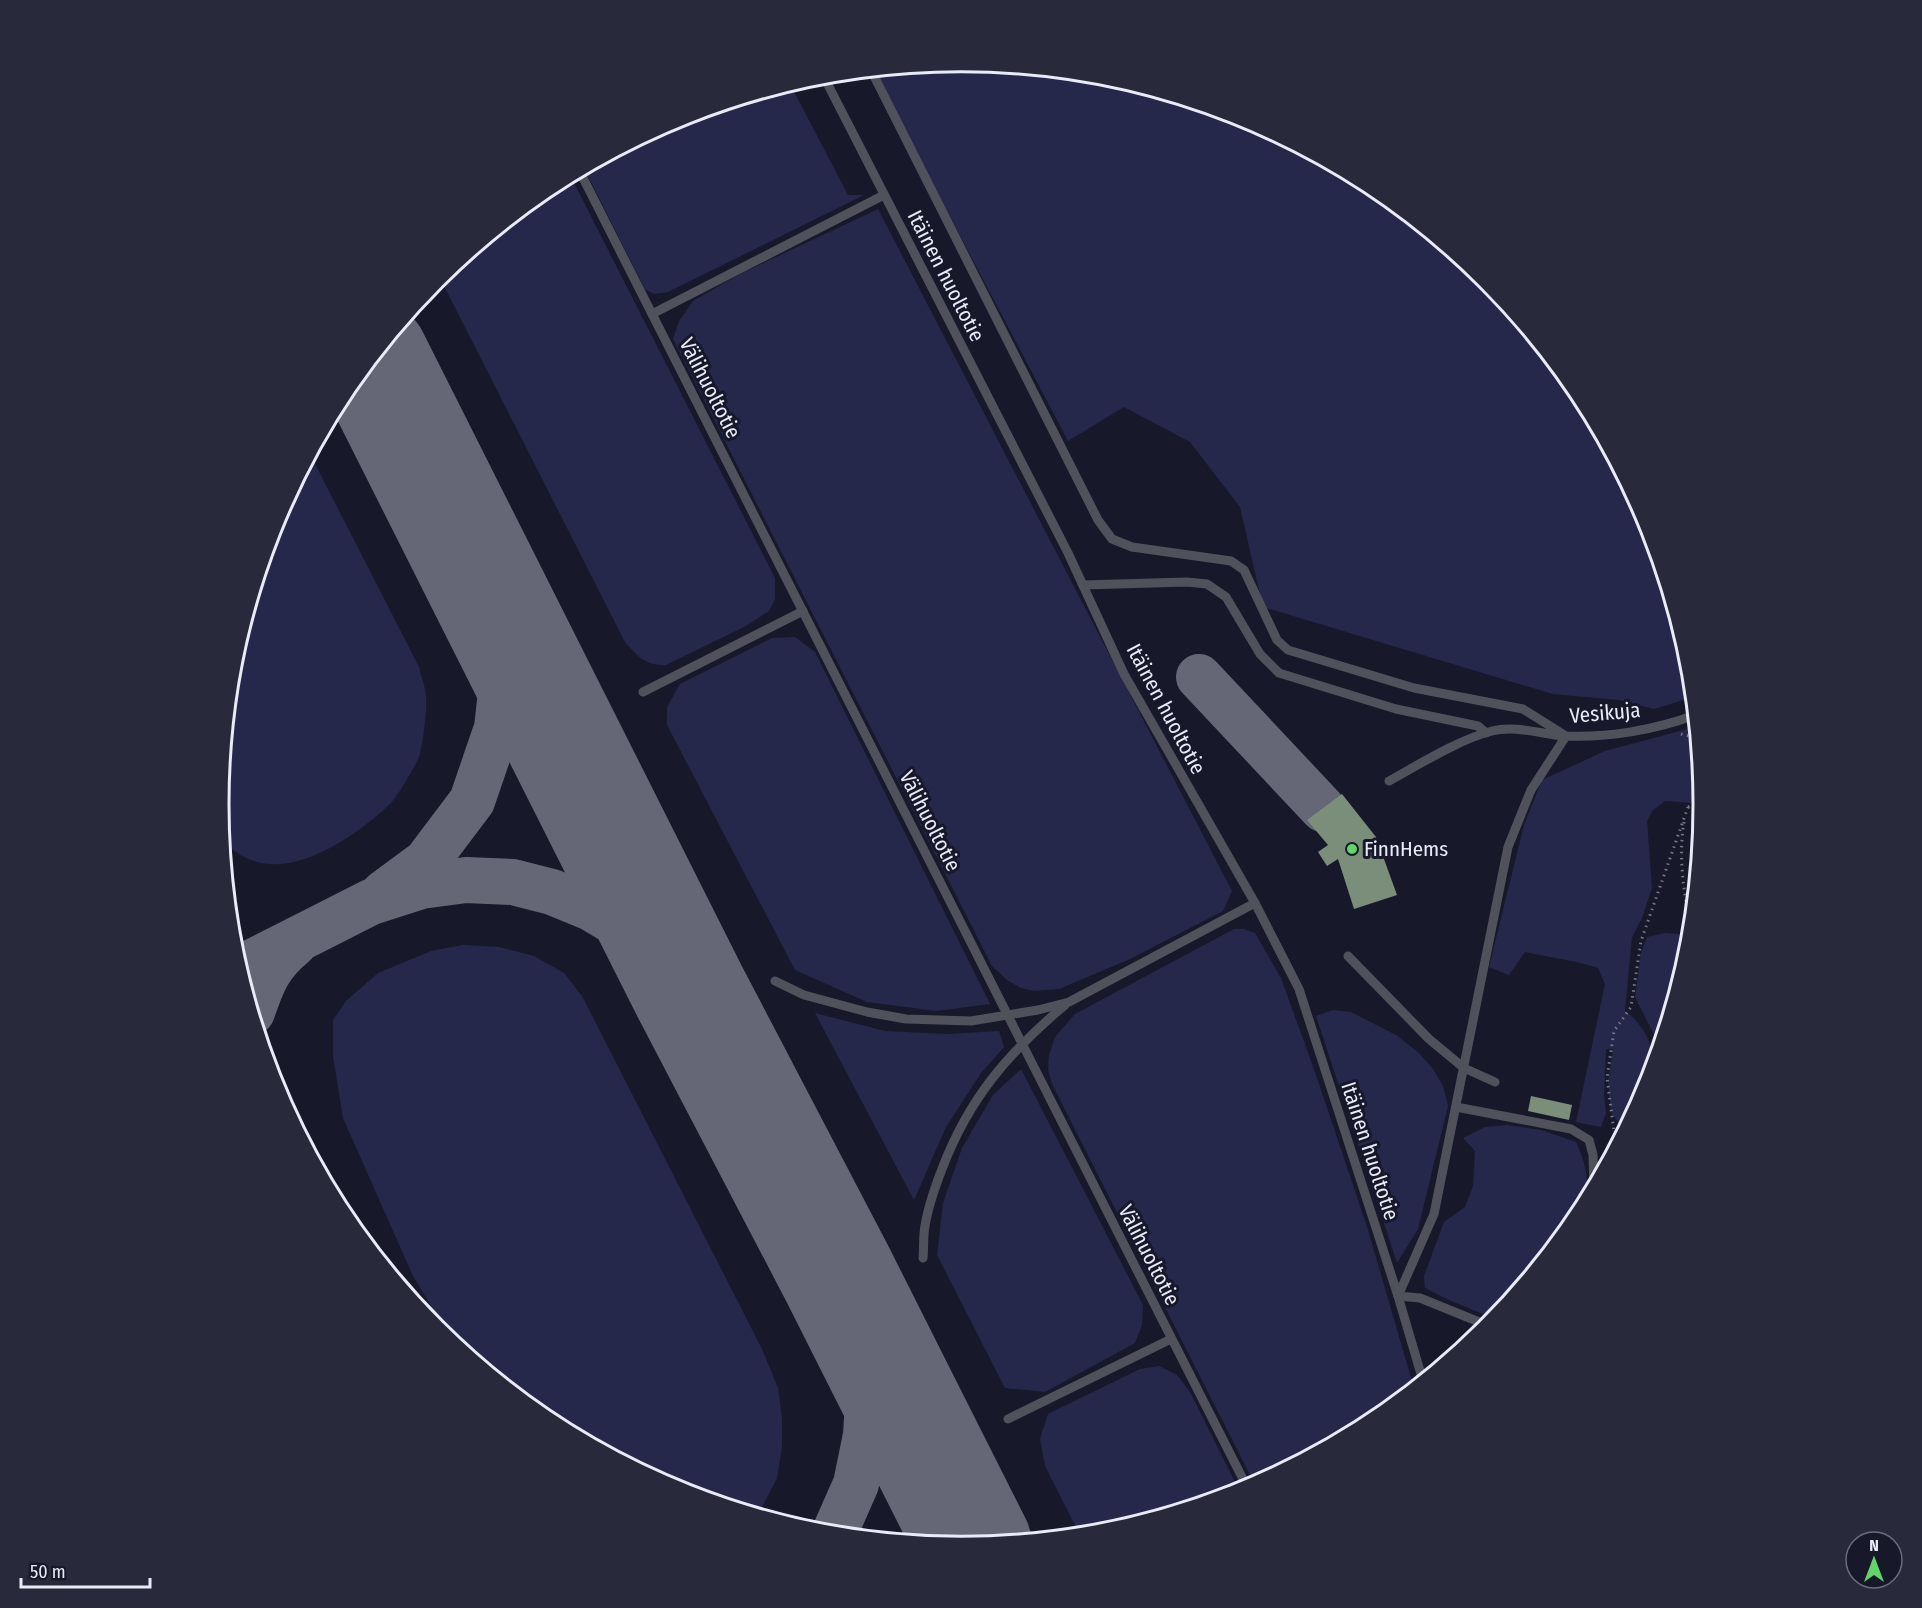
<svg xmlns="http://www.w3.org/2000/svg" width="1922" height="1608" viewBox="0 0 1922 1608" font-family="'Fira Sans Condensed',sans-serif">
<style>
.green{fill:#25284a}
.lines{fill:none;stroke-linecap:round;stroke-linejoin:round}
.taxiway{stroke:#656777;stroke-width:46}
.runway{stroke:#656777;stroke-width:116}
.building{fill:#7a8e7a}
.path{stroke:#777989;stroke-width:3;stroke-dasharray:1.5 4.5;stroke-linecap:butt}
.service{stroke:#50525b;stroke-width:9}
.poi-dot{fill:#61d56a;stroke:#17192b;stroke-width:2}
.labels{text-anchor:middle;stroke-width:6;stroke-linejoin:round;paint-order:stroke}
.street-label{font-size:21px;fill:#e9ebf8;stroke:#17192b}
.poi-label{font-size:21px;fill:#e9ebf8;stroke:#17192b;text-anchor:start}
.rim{fill:none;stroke:#e9ebf8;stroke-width:3}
</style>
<rect width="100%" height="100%" fill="#17192b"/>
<g class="green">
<path d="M961 62 1106 76 1245 118 1374 187 1486 279 1579 392 1647 520 1689 659 1693 697 1654 709 1619 700 1553 694 1263 607 1240 507 1190 442 1124 407 1068 441 873 70Z"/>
<path d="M790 84 848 195H864L668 292 654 294 645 289 584 168 677 118Z"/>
<path d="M570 175 775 578V599L769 611 746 626 666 665C645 665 639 658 625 642L439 276 549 186Z"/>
<path d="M878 209 1232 891 1223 911 1130 959 1059 989 1034 991 1021 988 1007 980 992 966 673 339 679 321 693 301 740 274Z"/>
<path d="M310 454 419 667C421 677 426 688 426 698 427 711 423 745 419 757 415 767 397 797 390 804 361 832 304 872 262 863 246 860 233 851 222 841L219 804 233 659 275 520Z"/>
<path d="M795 637 815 652 990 1004 936 1011 867 1002 795 970 667 725V707L680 684 772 638Z"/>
<path d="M1695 727 1693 803 1665 801 1653 810 1647 821 1652 888 1642 918 1632 937 1625 1010C1630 1015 1637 1021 1641 1027 1667 1063 1643 1095 1624 1127L1620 1125 1611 1112 1608 1083 1613 1049H1606L1604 1094 1606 1113 1601 1127 1576 1122 1605 984 1598 968 1581 963 1525 952 1509 975 1489 967 1524 825 1542 780 1605 751Z"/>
<path d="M1234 929H1244L1255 933 1281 978 1315 1072 1368 1230 1414 1388 1373 1422 1255 1485 1052 1084 1048 1070 1049 1055 1055 1037 1075 1014Z"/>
<path d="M1665 933 1678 934 1690 945 1657 1055 1655 1037 1635 997 1641 953 1647 937Z"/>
<path d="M463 945 499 947 534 956 564 973 582 996 762 1349 778 1388 782 1418V1447L777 1478 758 1515 677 1490 548 1421 454 1344 413 1276 343 1118 333 1056V1020L346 1001 378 973 431 951Z"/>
<path d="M1333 1010 1351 1012 1396 1035 1418 1052 1433 1069 1443 1086 1448 1106 1418 1229 1397 1263 1316 1016Z"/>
<path d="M815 1013 885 1031 947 1034 999 1031 1004 1047 981 1073 946 1127 914 1200Z"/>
<path d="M1021 1069 1143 1305 1142 1325 1135 1343 1045 1392 1005 1388 937 1255 943 1203 962 1148 993 1095Z"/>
<path d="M1507 1125 1541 1130 1576 1142C1588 1168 1592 1191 1578 1217L1495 1319 1449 1300 1425 1288 1424 1276 1444 1222 1465 1207 1473 1186 1475 1151 1463 1138 1485 1127Z"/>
<path d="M1159 1366 1177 1375 1190 1392 1240 1492 1106 1532 1080 1535 1045 1466 1040 1439 1048 1414 1140 1369Z"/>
</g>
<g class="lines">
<g class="taxiway">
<path d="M1199 677 1323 809"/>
<path d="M384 893 426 862 472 801 497 728 502 683 492 617 476 564"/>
<path d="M239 969 371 902 421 886 466 880 513 882 552 892 591 908 623 927 656 954 690 992"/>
<path d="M252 1012C262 982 269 964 294 944"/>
<path d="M834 1534 856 1484 866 1435 869 1384 862 1342 838 1275"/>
</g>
<path class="runway" d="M371 358 690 992 838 1275 974 1545"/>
</g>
<g class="building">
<path d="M1342 794 1376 837 1397 895 1354 909 1338 859 1327 866 1318 852 1328 845 1307 820Z"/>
<path d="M1531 1096 1572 1105 1569 1120 1528 1111Z"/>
</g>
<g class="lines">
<g class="path">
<path d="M1681 734 1697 738"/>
<path d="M1688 807 1703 802"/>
<path d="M1684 822C1678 857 1684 894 1691 929"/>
<path d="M1616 1147 1607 1078 1614 1031 1631 1007 1641 941 1688 807"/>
</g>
<g class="service">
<path d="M871 70 1098 520 1112 539 1132 547 1231 561 1244 570 1277 640 1288 650 1414 688 1523 709 1566 736 1531 790 1508 847 1434 1214 1398 1296 1420 1298 1489 1326"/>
<path d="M823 75 1068 553 1124 674 1255 903 1299 989 1398 1296 1423 1381"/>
<path d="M579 170 1248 1489"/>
<path d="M652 314 884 195"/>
<path d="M1083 585 1187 582 1207 584 1226 597 1260 654 1279 673 1396 709 1478 726 1486 733"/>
<path d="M643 692 803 611"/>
<path d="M1389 781C1418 765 1460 739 1492 731 1515 725 1541 734 1565 736 1607 738 1655 730 1695 715"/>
<path d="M1348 956 1429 1039 1464 1068 1495 1082"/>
<path d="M775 981 804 995 867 1012 906 1019 971 1021 1038 1010 1069 1002 1255 903"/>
<path d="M1456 1107 1571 1129 1589 1140 1593 1155 1594 1188"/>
<path d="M923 1258C924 1248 923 1236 925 1226 928 1207 935 1187 942 1169 969 1098 1008 1053 1065 1005"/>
<path d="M1008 1419 1171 1339"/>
</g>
</g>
<circle class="poi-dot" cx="1352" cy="849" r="6"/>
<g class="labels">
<g class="street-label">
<text transform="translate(946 276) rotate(63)" y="7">Itäinen huoltotie</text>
<text transform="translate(710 388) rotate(63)" y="7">Välihuoltotie</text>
<text transform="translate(1166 709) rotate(62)" y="7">Itäinen huoltotie</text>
<text transform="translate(1605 713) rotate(-5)" y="7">Vesikuja</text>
<text transform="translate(930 821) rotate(63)" y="7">Välihuoltotie</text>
<text transform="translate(1370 1151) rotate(72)" y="7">Itäinen huoltotie</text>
<text transform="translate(1149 1255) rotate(63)" y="7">Välihuoltotie</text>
</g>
<g class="poi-label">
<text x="1364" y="856">FinnHems</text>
</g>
</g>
<path d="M0 0H1922V1608H0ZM229 804a732 732 0 1 1 1464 0a732 732 0 1 1-1464 0Z" fill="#282a3b" fill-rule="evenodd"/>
<path class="rim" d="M229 804a732 732 0 1 1 1464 0a732 732 0 1 1-1464 0Z"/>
<g transform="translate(1874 1560)"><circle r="28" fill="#17192b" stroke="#6b6d7d" stroke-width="1.5"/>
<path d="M0-4.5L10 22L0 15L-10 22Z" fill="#61d56a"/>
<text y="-9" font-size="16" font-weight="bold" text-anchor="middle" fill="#e9ebf8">N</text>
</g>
<path d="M21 1578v9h129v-9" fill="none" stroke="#e9ebf8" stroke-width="3"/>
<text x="30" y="1578" font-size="18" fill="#e9ebf8" stroke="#17192b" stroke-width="4.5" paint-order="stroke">50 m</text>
</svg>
